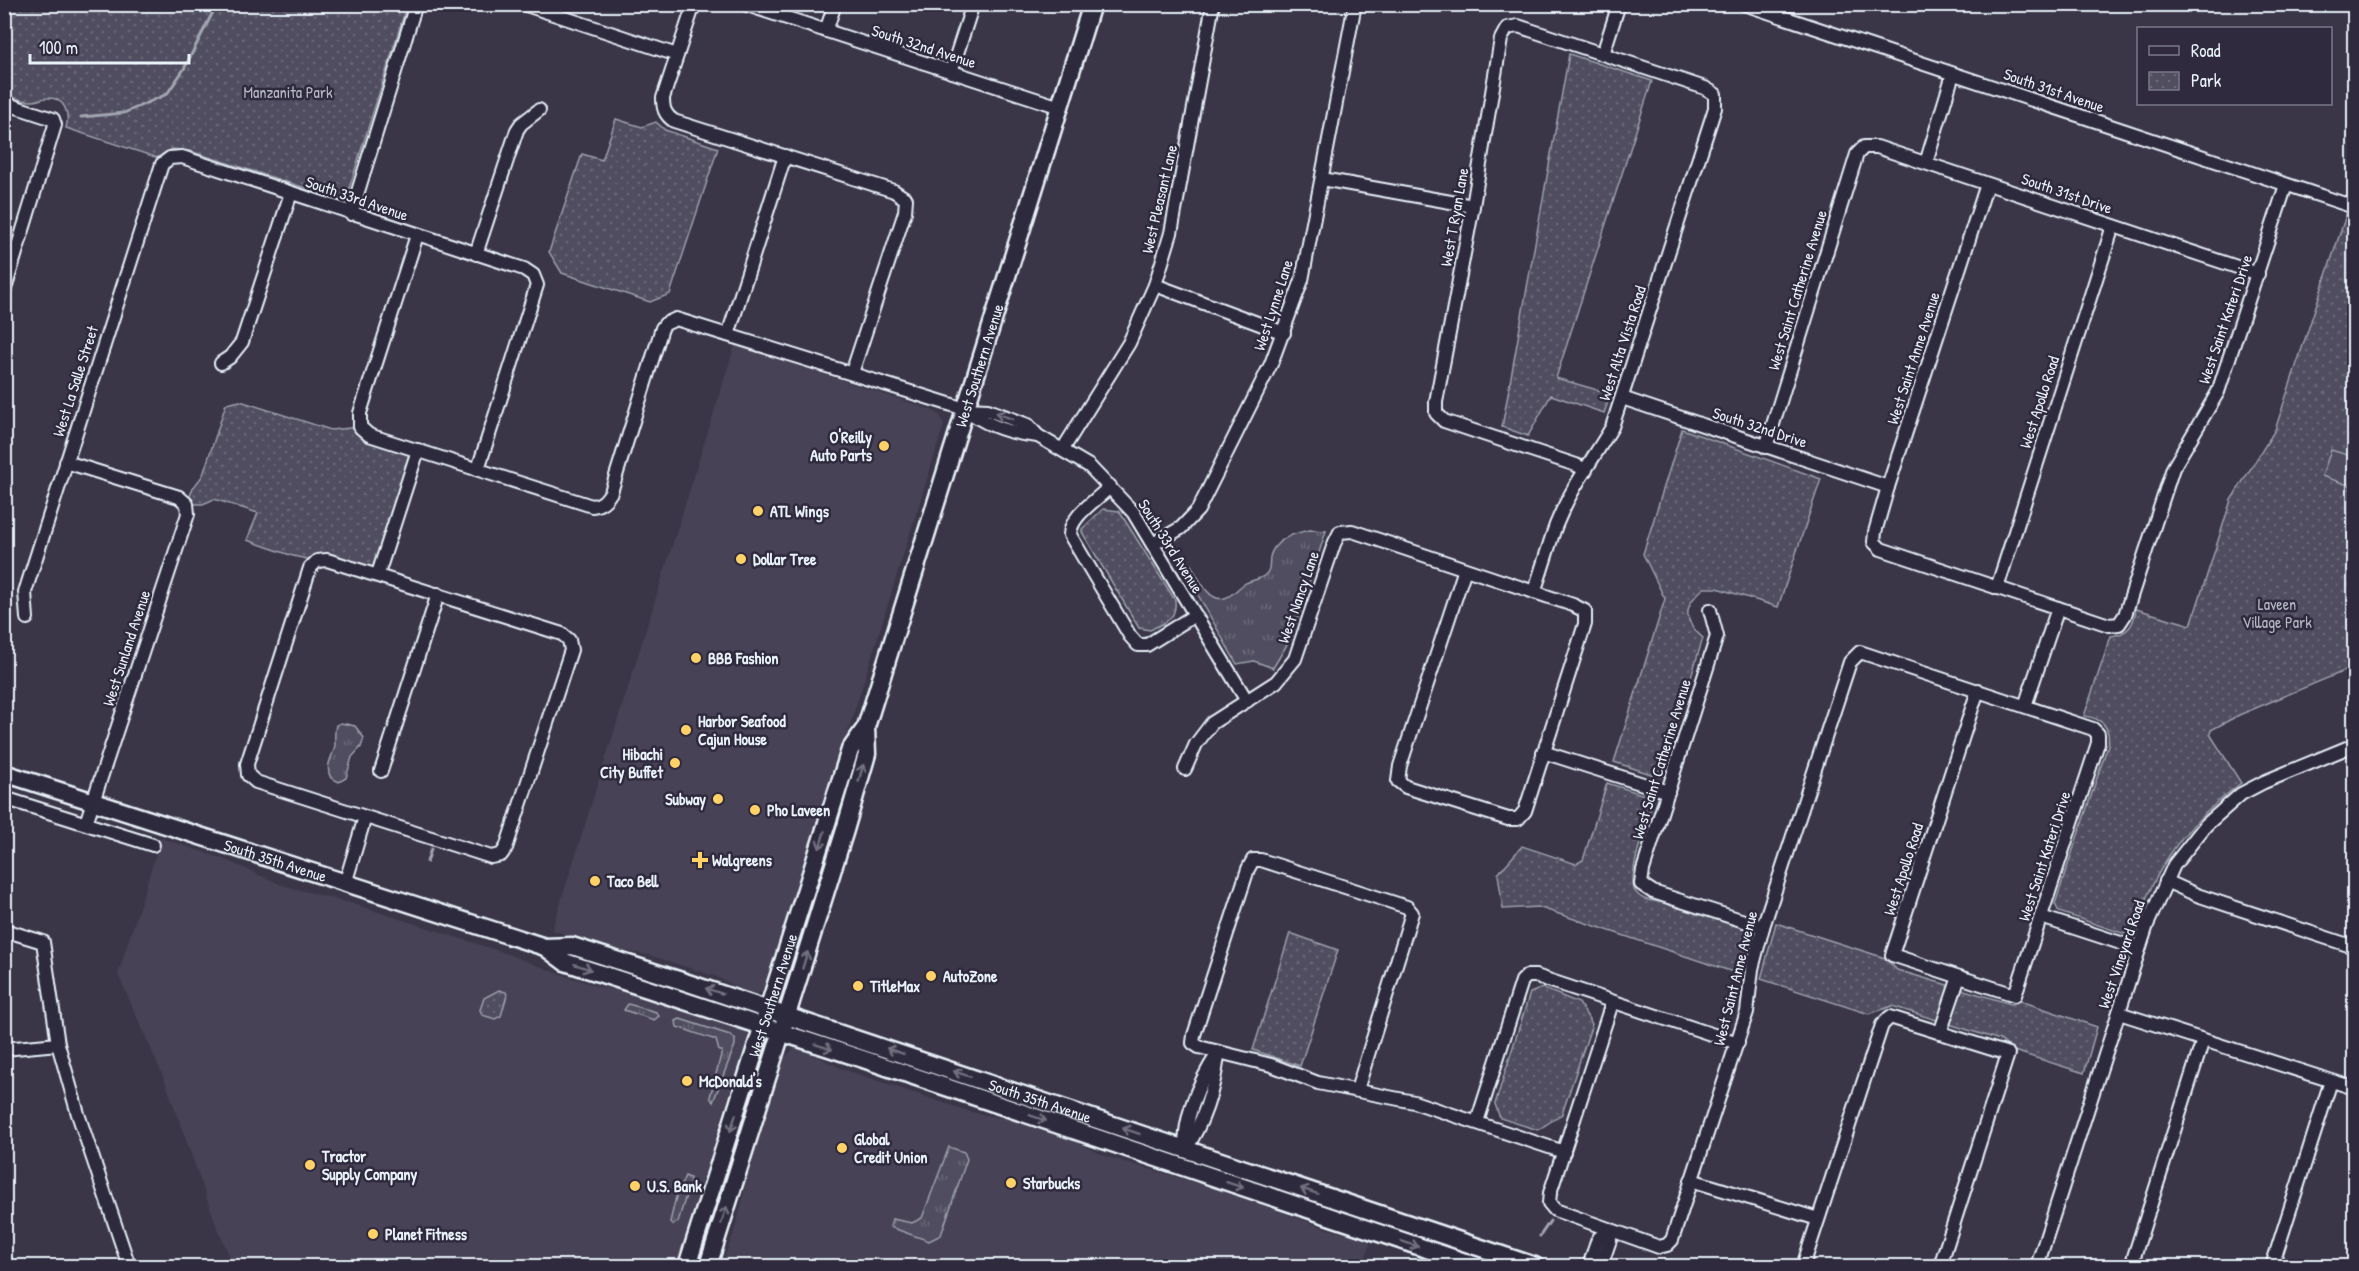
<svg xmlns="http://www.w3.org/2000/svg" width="2359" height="1271" viewBox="0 0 2359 1271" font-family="'Patrick Hand',sans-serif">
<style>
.built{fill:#464354}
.grass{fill:url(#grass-tufts);stroke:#9ca0ac;stroke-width:1.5}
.park{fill:url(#park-dots);stroke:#9ca0ac;stroke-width:1.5}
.pitch{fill:#504e5f;stroke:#9ca0ac;stroke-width:1.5}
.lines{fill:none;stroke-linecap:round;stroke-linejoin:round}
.stream{stroke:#a2a6b1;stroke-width:3}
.minor-casing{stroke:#e8f1f8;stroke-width:16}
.major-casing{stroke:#e8f1f8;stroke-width:21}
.minor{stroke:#2f2a3d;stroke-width:12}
.major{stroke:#2f2a3d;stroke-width:16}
.oneway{stroke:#70707e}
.poi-dot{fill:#ffd166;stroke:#2f2a3d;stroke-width:2}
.labels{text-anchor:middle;stroke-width:5;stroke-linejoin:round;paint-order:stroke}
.street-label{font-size:16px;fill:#e8f1f8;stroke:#2f2a3d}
.park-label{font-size:16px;fill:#b3b8c2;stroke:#2f2a3d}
.poi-label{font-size:16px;font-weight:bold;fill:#e8f1f8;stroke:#2f2a3d;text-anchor:start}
</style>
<defs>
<pattern id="grass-tufts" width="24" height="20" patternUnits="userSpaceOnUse" patternTransform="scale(1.5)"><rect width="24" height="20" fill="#504e5f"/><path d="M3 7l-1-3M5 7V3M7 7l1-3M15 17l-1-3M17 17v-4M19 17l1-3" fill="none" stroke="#696877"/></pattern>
<pattern id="park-dots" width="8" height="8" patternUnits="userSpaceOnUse" patternTransform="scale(1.5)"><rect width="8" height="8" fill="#504e5f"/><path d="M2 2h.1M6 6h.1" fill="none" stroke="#696877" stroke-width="1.8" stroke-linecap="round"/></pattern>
</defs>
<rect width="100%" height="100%" fill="#3a3648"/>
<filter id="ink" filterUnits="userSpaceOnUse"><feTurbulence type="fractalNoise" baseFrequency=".0167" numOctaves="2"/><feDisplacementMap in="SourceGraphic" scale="12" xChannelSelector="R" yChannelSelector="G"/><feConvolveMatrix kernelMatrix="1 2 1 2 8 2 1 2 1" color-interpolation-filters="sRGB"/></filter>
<g filter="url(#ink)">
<g class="built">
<path d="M735 345 932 410 940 416 944 425 769 984 762 992 756 994 749 993 717 977 649 955 612 949 552 930Z"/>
<path d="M161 838 221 858 282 885 357 905 502 952 560 974 598 986 635 994 742 1028 747 1033 750 1046 734 1080 714 1142 709 1175 678 1266H234L218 1230 165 1081 118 974Z"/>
<path d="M794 1048 803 1049 840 1068 971 1112 1018 1121 1055 1133 1108 1157 1228 1192 1327 1229 1371 1240 1363 1266H721L733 1235 741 1207 750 1162 784 1058Z"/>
</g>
<g class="grass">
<path d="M1310 530 1326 531 1291 638 1273 668 1254 661 1237 664 1184 570 1191 565C1198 576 1208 603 1225 598 1232 596 1238 588 1244 584 1250 580 1260 580 1265 575 1271 570 1269 563 1270 557 1274 539 1294 533 1310 530Z"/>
<path d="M341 723 355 726 364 738 361 747 352 757 346 778 339 782 331 778C324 766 333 757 335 745 335 738 334 732 336 725Z"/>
<path d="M628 1004 656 1012 659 1016 654 1020 624 1010Z"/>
<path d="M680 1019 730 1035 735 1039V1045L713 1102 710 1097 722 1051H719L716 1040 677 1027 676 1021Z"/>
<path d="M949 1147 964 1152 967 1159 941 1235 929 1241 890 1227 892 1219 912 1223 922 1218Z"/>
<path d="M685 1176 690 1178V1182L678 1222 673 1225 670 1222 676 1197Z"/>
</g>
<g class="park">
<path d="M5 4H407V5L347 195 344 199H340L190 151 172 149 158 158 66 128C70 114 65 97 47 98 42 98 38 101 33 101 23 102 13 97 5 94Z"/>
<path d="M1569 54 1652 81 1556 378 1611 394 1604 413 1551 395 1528 436 1502 427Z"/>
<path d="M616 119 642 127 656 122 665 130 718 148 670 294 650 302 562 273 549 252 582 154 602 160Z"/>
<path d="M2347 212 2354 215V667L2239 715 2211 730 2210 734 2241 783C2183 828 2159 860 2134 929L2125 934 2059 912 2055 904 2108 745C2111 726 2101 718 2084 716L2111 636C2128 634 2134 625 2136 609L2191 625 2231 500 2275 430Z"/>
<path d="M240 401 331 430 360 427 418 450 378 574 293 556 247 540 258 513 214 499 203 504H187L193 488 203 475 226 404Z"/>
<path d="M1682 429 1821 479 1778 607 1717 588H1704C1683 606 1682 619 1703 638L1660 777 1614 762 1665 599 1643 554Z"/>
<path d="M1103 509 1119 511 1175 600C1177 620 1165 622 1150 630L1139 628 1082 532V529Z"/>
<path d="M1607 783 1654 798C1649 815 1626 877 1635 891 1640 900 1651 901 1660 902L1749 930 1745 976 1538 907 1503 909 1498 874 1522 846 1576 864 1583 860Z"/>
<path d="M1776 923 1885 958 1897 970 2011 1004 2021 1001 2097 1027 2084 1073 2014 1051 2000 1040 1892 1006 1869 1014 1761 979Z"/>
<path d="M1290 933 1338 950 1300 1066 1253 1050Z"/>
<path d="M1542 988 1579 1003 1592 1024 1562 1114 1538 1130 1500 1118 1495 1104 1530 993Z"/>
<path d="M499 990 506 992 507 995 501 1016 495 1019 482 1015 480 1010 484 998Z"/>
</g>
<path class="pitch" d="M2331 450 2354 457V487L2322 476Z"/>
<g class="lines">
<g class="stream">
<path d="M81 117 124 113 167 94 184 69 217 4"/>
<path d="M427 862 431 849"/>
<path d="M1540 1236 1550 1221"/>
</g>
<defs>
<g id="minor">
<path d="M523 4 677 55"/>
<path d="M694 4 663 98C663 109 665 115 674 121L894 191 906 199 905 212 852 373"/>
<path d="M744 4 1060 107"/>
<path d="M1744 4 2354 207"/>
<path d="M826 31 835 4"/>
<path d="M1603 54 1619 4"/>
<path d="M951 72 973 4"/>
<path d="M4 103 53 119 55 125 4 292"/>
<path d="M1926 163 1953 74"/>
<path d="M1322 179 1473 206"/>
<path d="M1987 184 1888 487 1875 532 1874 542 1881 549 2109 625 2119 624 2125 615 2173 468 2218 392 2286 185"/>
<path d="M351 214 416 4"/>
<path d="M417 235 360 413V427L369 435 592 506C602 505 606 500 611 492L662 328 665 324 676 319 965 409 988 410 1028 425 1038 436 1089 466 1133 512 1247 701"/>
<path d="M476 254 517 130 521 124 539 110"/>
<path d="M1155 285 1284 333"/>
<path d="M728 335 785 156"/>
<path d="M221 363 230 357 242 342 291 193"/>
<path d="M1622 398 1888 487"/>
<path d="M965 409C987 426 1011 434 1038 436"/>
<path d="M1766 447 1857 154 1864 147H1877L2258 274"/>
<path d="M1063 449 1129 343 1155 285 1171 233 1213 4"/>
<path d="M66 462 179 497 187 504 188 514 86 823"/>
<path d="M1110 486C1098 500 1070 515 1070 535L1130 636 1138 645H1147L1195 615"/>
<path d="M1153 544 1181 528 1198 510 1271 364 1302 280 1355 4"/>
<path d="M327 560 562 634 569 640 571 650 506 848 501 855 491 857 256 782 248 775 247 764 310 568 317 561Z"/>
<path d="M378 574 418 450"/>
<path d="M1997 588 2113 226"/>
<path d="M1534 592C1542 570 1548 547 1556 525 1570 490 1593 459 1612 427L1715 108V94L1705 88 1518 26 1507 28 1501 39 1473 206 1436 402V413L1444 421 1576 465 1586 470"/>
<path d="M1710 610 1717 636 1643 870 1641 884 1653 892 1763 927"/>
<path d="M27 618 25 592 162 164 170 158 182 157 524 269 533 275 537 285 478 469"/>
<path d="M2025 706 2058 608"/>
<path d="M1543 752 1668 792"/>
<path d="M1185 769 1196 744 1212 723 1276 682 1295 659 1334 544 1340 532 1352 531 1573 605 1585 611V624L1525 811 1518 819H1508L1406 787 1398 781 1400 766 1465 569"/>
<path d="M381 771 438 594"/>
<path d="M4 798 153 845"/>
<path d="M2166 881 2197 895 2354 947"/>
<path d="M345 884 365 817"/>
<path d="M2041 917 2139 949"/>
<path d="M4 930 43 942 58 1044 78 1114 129 1266"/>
<path d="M1612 1003 1550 1193 1549 1203 1555 1210 1659 1247 1667 1245 1672 1240 1747 1012 1752 969 1763 927 1850 662 1860 652 2093 729 2098 734V743L2015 995 1892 955 1978 690"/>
<path d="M2119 1013 2354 1088"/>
<path d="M1940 1033 1959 977"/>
<path d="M4 1049 58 1044"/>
<path d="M1357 1090 1412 913 1407 907 1261 860H1253L1248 869 1194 1035 1193 1043 1199 1047 1271 1065 1318 1083 1414 1102 1564 1152"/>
<path d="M1477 1122 1522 981 1527 976H1536L1738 1043"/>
<path d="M1185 1150C1184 1115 1199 1082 1218 1053"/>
<path d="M1185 1150C1204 1122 1214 1088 1218 1056"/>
<path d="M1691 1180 1818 1219"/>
<path d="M1589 1266 1598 1239 1609 1229"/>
<path d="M1601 1266 1610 1240 1609 1229"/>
<path d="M1803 1266 1882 1025 1890 1017 2008 1054 1940 1266"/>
<path d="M2037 1266 2147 925 2174 865 2206 825 2241 794 2264 782 2354 745"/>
<path d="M2131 1266 2203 1040"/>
<path d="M2272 1266 2331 1081"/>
</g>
<g id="major">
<path id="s1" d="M4 773 545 947 565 962 866 1060 1477 1266"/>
<path id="s2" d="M545 947 572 946 685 982 1535 1266"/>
<path id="s3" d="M687 1266 850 750 866 727 1092 4"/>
<path d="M708 1266 845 830 867 754 866 727"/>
</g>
</defs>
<use href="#minor" class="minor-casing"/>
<use href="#major" class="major-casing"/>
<use href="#minor" class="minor"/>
<use href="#major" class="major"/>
</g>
<defs><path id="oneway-shaft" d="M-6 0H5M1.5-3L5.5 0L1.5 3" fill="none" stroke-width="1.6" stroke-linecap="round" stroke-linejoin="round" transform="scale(1.5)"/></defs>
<g class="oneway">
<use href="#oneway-shaft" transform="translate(1004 416) rotate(-160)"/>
<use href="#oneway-shaft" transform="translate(861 773) rotate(-74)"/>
<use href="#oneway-shaft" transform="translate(822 840) rotate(107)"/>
<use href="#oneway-shaft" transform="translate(805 960) rotate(-73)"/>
<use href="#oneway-shaft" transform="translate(583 967) rotate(18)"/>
<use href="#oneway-shaft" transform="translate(714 991) rotate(-162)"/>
<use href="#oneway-shaft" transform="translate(824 1047) rotate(17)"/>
<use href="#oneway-shaft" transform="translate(895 1051) rotate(-161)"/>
<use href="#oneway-shaft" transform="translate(962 1074) rotate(-161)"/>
<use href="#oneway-shaft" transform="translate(1038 1118) rotate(19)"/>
<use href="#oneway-shaft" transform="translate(733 1123) rotate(108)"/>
<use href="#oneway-shaft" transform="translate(1131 1131) rotate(-161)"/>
<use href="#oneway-shaft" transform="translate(1235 1185) rotate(19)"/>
<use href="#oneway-shaft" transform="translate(1309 1191) rotate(-162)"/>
<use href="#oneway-shaft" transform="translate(724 1215) rotate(-72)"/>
<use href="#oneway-shaft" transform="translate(1410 1244) rotate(19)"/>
</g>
</g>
<g class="poi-dot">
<circle cx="884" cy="446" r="6"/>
<circle cx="758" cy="511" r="6"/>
<circle cx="741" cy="559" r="6"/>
<circle cx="696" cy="658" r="6"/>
<circle cx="686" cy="730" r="6"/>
<circle cx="675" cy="763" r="6"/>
<circle cx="718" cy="799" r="6"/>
<circle cx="755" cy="810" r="6"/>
<path d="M697 851h6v6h6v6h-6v6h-6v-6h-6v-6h6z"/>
<circle cx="595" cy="881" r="6"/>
<circle cx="931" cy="976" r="6"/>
<circle cx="858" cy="986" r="6"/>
<circle cx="687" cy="1081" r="6"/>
<circle cx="842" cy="1148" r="6"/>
<circle cx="310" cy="1165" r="6"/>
<circle cx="1011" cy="1183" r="6"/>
<circle cx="635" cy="1186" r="6"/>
<circle cx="373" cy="1234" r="6"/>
</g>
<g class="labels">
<g class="street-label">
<text transform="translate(924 46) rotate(18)" y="6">South 32nd Avenue</text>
<text transform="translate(2054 90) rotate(19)" y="6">South 31st Avenue</text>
<text transform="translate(2067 193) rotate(19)" y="6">South 31st Drive</text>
<text transform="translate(357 198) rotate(19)" y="6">South 33rd Avenue</text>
<text transform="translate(1159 199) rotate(-77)" y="6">West Pleasant Lane</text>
<text transform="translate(1454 217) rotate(-80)" y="6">West T Ryan Lane</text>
<text transform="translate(1797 290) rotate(-73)" y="6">West Saint Catherine Avenue</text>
<text transform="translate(1273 305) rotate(-72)" y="6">West Lynne Lane</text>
<text transform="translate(2225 319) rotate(-71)" y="6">West Saint Kateri Drive</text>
<text transform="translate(1622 343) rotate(-72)" y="6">West Alta Vista Road</text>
<text transform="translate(1913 358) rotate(-72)" y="6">West Saint Anne Avenue</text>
<text dy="6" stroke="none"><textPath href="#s3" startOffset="948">West Southern Avenue</textPath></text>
<text transform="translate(75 381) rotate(-72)" y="6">West La Salle Street</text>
<text transform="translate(2039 402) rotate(-72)" y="6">West Apollo Road</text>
<text transform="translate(1760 427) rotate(18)" y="6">South 32nd Drive</text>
<text transform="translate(1171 546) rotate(58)" y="6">South 33rd Avenue</text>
<text transform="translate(1298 597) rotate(-71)" y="6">West Nancy Lane</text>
<text transform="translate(126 648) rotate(-72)" y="6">West Sunland Avenue</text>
<text transform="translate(1661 759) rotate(-73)" y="6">West Saint Catherine Avenue</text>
<text transform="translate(2044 856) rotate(-72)" y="6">West Saint Kateri Drive</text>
<text dy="6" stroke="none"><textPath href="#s1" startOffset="285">South 35th Avenue</textPath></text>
<text transform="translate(1903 869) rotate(-72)" y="6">West Apollo Road</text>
<text transform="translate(2121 954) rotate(-71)" y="6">West Vineyard Road</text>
<text transform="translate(1735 978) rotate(-76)" y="6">West Saint Anne Avenue</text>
<text dy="6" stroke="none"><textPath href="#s3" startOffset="284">West Southern Avenue</textPath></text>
<text dy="6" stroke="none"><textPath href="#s2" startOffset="520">South 35th Avenue</textPath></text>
</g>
<g class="park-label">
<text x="288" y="98">Manzanita Park</text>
<text x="2277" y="610">Laveen<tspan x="2277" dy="18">Village Park</tspan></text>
</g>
<g class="poi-label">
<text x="872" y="443" text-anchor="end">O'Reilly<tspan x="872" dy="18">Auto Parts</tspan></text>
<text x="770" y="517">ATL Wings</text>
<text x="753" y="565">Dollar Tree</text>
<text x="708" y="664">BBB Fashion</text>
<text x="698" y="727">Harbor Seafood<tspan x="698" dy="18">Cajun House</tspan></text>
<text x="663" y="760" text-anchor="end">Hibachi<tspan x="663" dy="18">City Buffet</tspan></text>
<text x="706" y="805" text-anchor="end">Subway</text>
<text x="767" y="816">Pho Laveen</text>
<text x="712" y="866">Walgreens</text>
<text x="607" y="887">Taco Bell</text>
<text x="943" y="982">AutoZone</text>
<text x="870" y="992">TitleMax</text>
<text x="699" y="1087">McDonald's</text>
<text x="854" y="1145">Global<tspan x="854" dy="18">Credit Union</tspan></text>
<text x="322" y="1162">Tractor<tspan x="322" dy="18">Supply Company</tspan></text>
<text x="1023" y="1189">Starbucks</text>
<text x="647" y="1192">U.S. Bank</text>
<text x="385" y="1240">Planet Fitness</text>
</g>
</g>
<rect width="2359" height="1271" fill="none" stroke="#2f2a3d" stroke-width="24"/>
<rect x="12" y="12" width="2335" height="1247" fill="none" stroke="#e8f1f8" stroke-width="2" filter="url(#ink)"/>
<rect x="2137" y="27" width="195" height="78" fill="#2f2a3d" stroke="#797a88" stroke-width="1.5"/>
<rect x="2149" y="46" width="30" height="9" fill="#2f2a3d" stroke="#797a88" stroke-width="1.5"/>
<text x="2191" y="57" font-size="18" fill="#e8f1f8">Road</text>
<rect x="2149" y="72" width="30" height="18" fill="url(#park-dots)" stroke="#797a88" stroke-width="1.5"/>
<text x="2191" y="87" font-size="18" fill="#e8f1f8">Park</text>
<path d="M30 54v9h159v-9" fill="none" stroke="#e8f1f8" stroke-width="3"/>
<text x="39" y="54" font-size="18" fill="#e8f1f8" stroke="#2f2a3d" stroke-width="4.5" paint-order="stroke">100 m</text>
</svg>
